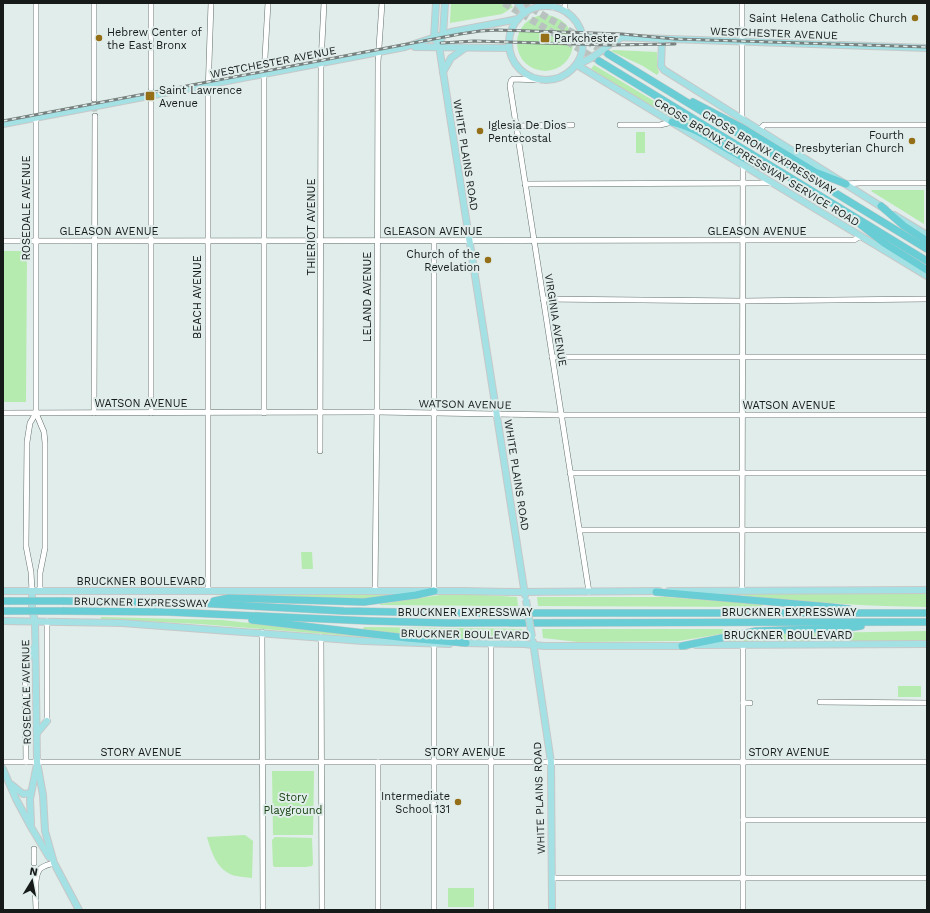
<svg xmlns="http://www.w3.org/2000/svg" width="930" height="913" viewBox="0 0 930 913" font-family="'Work Sans',sans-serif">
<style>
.green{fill:#b5ebae}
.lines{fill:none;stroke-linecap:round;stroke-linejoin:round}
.minor-tunnel{stroke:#b8c3c0;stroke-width:5;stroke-dasharray:5 2.5;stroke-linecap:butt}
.highway-tunnel{stroke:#b8c3c0;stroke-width:7;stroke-dasharray:7 3.5;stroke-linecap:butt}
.minor-casing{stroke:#626f6c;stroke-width:6}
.major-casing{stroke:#c7c8c8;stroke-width:8}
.highway-casing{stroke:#c7c8c8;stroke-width:8}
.minor{stroke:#fff;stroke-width:5}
.major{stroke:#a4e1e5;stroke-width:6}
.highway{stroke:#68cdd4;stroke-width:7}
.rail-casing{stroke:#77807e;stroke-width:3}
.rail{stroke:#e0edea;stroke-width:1.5;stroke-dasharray:4.5;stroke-linecap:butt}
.major-bridge-casing{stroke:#c7c8c8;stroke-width:8;stroke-linecap:butt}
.highway-bridge-casing{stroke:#c7c8c8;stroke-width:8;stroke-linecap:butt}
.major-bridge{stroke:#a4e1e5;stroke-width:6}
.highway-bridge{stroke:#68cdd4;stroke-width:7}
.poi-dot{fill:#956e18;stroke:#e0edea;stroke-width:1.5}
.labels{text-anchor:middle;stroke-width:4;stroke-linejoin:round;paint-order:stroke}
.poi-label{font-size:11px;fill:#161b1a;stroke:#e0edea;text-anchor:end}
.street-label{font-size:11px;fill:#161b1a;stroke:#e0edea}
.park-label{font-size:11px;fill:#184213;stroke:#e0edea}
</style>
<rect width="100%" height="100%" fill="#e0edea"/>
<g class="green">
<path d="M451 3H510L513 7 502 14 450 23Z"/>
<circle cx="545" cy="43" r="28"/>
<path d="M613 50 657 52V67L659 72 657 75 643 66 611 51Z"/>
<path d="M594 65 694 125 667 116 591 69Z"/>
<rect x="636" y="132" width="9" height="21"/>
<path d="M872 190H924V224L871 191Z"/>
<path d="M3 251H27L26 402H3Z"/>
<path d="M301 552H312L313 569H302Z"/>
<path d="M389 593V596L358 601 214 595V594Z"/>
<path d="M724 593 927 594V607C860 606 791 602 724 593Z"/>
<path d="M464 594 517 597 518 606 380 605V604L440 595Z"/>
<path d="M537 597H666L762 604V607L538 606Z"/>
<path d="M101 617 222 620 387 638V639L200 624 101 619Z"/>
<path d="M364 627 522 629 523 638C469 643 416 636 363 629Z"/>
<path d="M542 629H739V631L679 641 578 642 543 638Z"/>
<path d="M927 631V641H723L728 638 759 634Z"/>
<rect x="898" y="686" width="23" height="11"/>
<path d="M272 771H314L313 835H273Z"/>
<path d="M245 835 253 841 252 878C246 877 236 877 230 874 216 867 211 851 207 837Z"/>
<path d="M275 837 312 838 313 864 312 866 306 867H275L273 866 272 840Z"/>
<rect x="448" y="888" width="26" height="19"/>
</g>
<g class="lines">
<path class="minor-tunnel" d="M94 99 95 116"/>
<g class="highway-tunnel">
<path d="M504 3 599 61"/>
<path d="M523 3 608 54"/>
</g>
<defs>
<g id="minor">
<path d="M36 3V413L44 432 45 443V548L40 573V591"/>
<path d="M94 3V99"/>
<path d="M151 3V88"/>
<path d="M553 7V3"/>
<path d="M565 11V3"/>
<path d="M539 80 513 79 511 81 510 86 589 592"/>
<path d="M742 119V3"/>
<path d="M620 125H660L672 122"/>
<path d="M516 126 572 125"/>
<path d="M759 130 764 125H927"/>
<path d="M525 184 772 183"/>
<path d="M846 184 860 183H927"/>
<path d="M3 241 851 240H854L861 236"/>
<path d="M543 299 742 301 927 299"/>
<path d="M552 357H927"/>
<path d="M3 413 377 412 561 415H927"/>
<path d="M94 413 95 116"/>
<path d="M151 413V103"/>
<path d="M264 413V75L268 3"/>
<path d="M320 451 321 63 324 3"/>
<path d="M570 473H927"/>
<path d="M580 530H927"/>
<path d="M742 590 743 165"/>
<path d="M32 591 31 572 26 546 27 442 30 423 36 413"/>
<path d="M208 591V94L211 3"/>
<path d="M375 591 377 406 378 62 382 3"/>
<path d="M434 591V241"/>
<path d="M47 621V721"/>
<path d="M262 632 263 910"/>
<path d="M321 637 322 910"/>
<path d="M491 643V910"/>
<path d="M25 665 26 762"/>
<path d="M820 702 927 703"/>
<path d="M743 703H750"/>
<path d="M3 762H927"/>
<path d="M378 762V910"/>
<path d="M743 820H927"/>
<path d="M34 863V849"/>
<path d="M552 878H927"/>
<path d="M36 910C36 900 33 877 40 869 43 866 50 864 54 863"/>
<path d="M434 910V644"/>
<path d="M743 910V645"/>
</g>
<g id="major">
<path d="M436 3 434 38 439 46 525 595"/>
<path d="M518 3 525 13"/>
<circle cx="546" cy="43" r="37"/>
<path d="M583 36 927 48"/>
<path d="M662 40 661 66 664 70 885 209"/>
<path d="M439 46 443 35 445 3"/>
<path d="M415 47 509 48"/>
<path d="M577 64C594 60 604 46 619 39"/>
<path d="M577 65 927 276"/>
<path d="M443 72 451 58 465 48"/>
<path d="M3 124 405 47 451 32 518 19"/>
<path d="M894 215 927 235"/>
<path d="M3 591H463L516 592 659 591"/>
<path d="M32 591V610L35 621 37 762 43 795 45 831 54 863 79 910"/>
<path d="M669 591 927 590"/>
<path d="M3 621 122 623 363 641 449 644"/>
<path d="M533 642 551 762 552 910"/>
<path d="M462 643 524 644 544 646H686"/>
<path d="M696 645 927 644"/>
<path d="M25 665 35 646"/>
<path d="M37 733 47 721"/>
<path d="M3 769 16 799 31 827 49 857"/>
<path d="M12 785 23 794 31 793"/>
<path d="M31 824 30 799 37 764"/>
</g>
<g id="highway">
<path d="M608 54 927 249"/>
<path d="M599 61 927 261"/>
<path d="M693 102 741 127 815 172 846 184"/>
<path d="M672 122C694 127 712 140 731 151 747 160 763 168 779 175"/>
<path d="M881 206 904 226 927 241"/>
<path d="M861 225 884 243 927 270"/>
<path d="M656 592 831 607 849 609"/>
<path d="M3 601H10"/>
<path d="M63 601 196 603 344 611 450 613H927"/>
<path d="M214 601 229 598 364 602 416 595 434 591"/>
<path d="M3 611H9"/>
<path d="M63 611 168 612 370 621 449 623 927 622"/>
<path d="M252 620 407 638 466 643"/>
<path d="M682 646 756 631 847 628 861 626"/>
</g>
</defs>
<use href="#minor" class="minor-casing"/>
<use href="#major" class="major-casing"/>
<use href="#highway" class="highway-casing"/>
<use href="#minor" class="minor"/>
<use href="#major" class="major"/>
<use href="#highway" class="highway"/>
<defs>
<g id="rail">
<path d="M441 43 474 41 610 45 675 44"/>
<path d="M3 121 460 34 480 31 498 30 622 34 675 39 927 47"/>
</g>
</defs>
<use href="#rail" class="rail-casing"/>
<use href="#rail" class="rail"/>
<defs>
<path id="major-bridge" d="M526 600 532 637"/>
<g id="highway-bridge">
<path d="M10 601H63"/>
<path d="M9 611H63"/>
</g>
</defs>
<use href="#major-bridge" class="major-bridge-casing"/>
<use href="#highway-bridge" class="highway-bridge-casing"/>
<use href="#major-bridge" class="major-bridge"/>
<use href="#highway-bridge" class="highway-bridge"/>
</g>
<g class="poi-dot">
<circle cx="915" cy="18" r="4"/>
<circle cx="99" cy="38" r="4"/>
<rect x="540" y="33" width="10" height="10" rx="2"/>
<rect x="145" y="91" width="10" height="10" rx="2"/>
<circle cx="480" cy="131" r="4"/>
<circle cx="912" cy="141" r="4"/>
<circle cx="488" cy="260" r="4"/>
<circle cx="458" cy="802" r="4"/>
</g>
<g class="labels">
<g class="poi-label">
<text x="907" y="22">Saint Helena Catholic Church</text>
<text x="107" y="36" text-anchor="start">Hebrew Center of<tspan x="107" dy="13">the East Bronx</tspan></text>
<text x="554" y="42" text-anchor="start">Parkchester</text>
<text x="159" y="94" text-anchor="start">Saint Lawrence<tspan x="159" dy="13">Avenue</tspan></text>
<text x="488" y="129" text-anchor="start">Iglesia De Dios<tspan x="488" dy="13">Pentecostal</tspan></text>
<text x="904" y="139">Fourth<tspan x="904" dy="13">Presbyterian Church</tspan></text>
<text x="480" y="258">Church of the<tspan x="480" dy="13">Revelation</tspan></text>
<text x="450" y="800">Intermediate<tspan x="450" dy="13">School 131</tspan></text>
</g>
<g class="street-label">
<text transform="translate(774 33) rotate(2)" y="4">WESTCHESTER AVENUE</text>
<text transform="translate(273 62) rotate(-11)" y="4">WESTCHESTER AVENUE</text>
<text transform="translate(769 152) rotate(31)" y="4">CROSS BRONX EXPRESSWAY</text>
<text transform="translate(466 155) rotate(81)" y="4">WHITE PLAINS ROAD</text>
<text transform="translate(757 162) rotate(31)" y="4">CROSS BRONX EXPRESSWAY SERVICE ROAD</text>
<text transform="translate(26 208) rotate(-90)" y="4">ROSEDALE AVENUE</text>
<text transform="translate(311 227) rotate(-90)" y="4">THIERIOT AVENUE</text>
<text x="109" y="235">GLEASON AVENUE</text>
<text x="433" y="235">GLEASON AVENUE</text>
<text x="757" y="235">GLEASON AVENUE</text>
<text transform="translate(197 297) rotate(-90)" y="4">BEACH AVENUE</text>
<text transform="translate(367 297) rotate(-90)" y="4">LELAND AVENUE</text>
<text transform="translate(556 320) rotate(81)" y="4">VIRGINIA AVENUE</text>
<text x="141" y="407">WATSON AVENUE</text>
<text transform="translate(465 404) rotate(1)" y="4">WATSON AVENUE</text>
<text x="789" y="409">WATSON AVENUE</text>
<text transform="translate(517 475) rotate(81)" y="4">WHITE PLAINS ROAD</text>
<text x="141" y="585">BRUCKNER BOULEVARD</text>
<text transform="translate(141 602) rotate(1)" y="4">BRUCKNER EXPRESSWAY</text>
<text x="465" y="616">BRUCKNER EXPRESSWAY</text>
<text x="789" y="616">BRUCKNER EXPRESSWAY</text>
<text transform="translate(465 634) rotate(1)" y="4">BRUCKNER BOULEVARD</text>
<text x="788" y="639">BRUCKNER BOULEVARD</text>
<text transform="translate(26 692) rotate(-91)" y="4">ROSEDALE AVENUE</text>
<text x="141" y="756">STORY AVENUE</text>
<text x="465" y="756">STORY AVENUE</text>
<text x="789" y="756">STORY AVENUE</text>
<text transform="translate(539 798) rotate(-92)" y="4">WHITE PLAINS ROAD</text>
</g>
<g class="park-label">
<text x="293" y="801">Story<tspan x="293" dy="13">Playground</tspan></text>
</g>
</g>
<rect width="930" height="913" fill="none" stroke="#161b1a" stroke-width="8"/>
<g transform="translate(32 881) rotate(10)" stroke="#e0edea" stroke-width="3" paint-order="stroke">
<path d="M0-3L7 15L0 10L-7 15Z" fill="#161b1a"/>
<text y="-6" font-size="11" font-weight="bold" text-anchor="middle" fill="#161b1a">N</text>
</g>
</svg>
